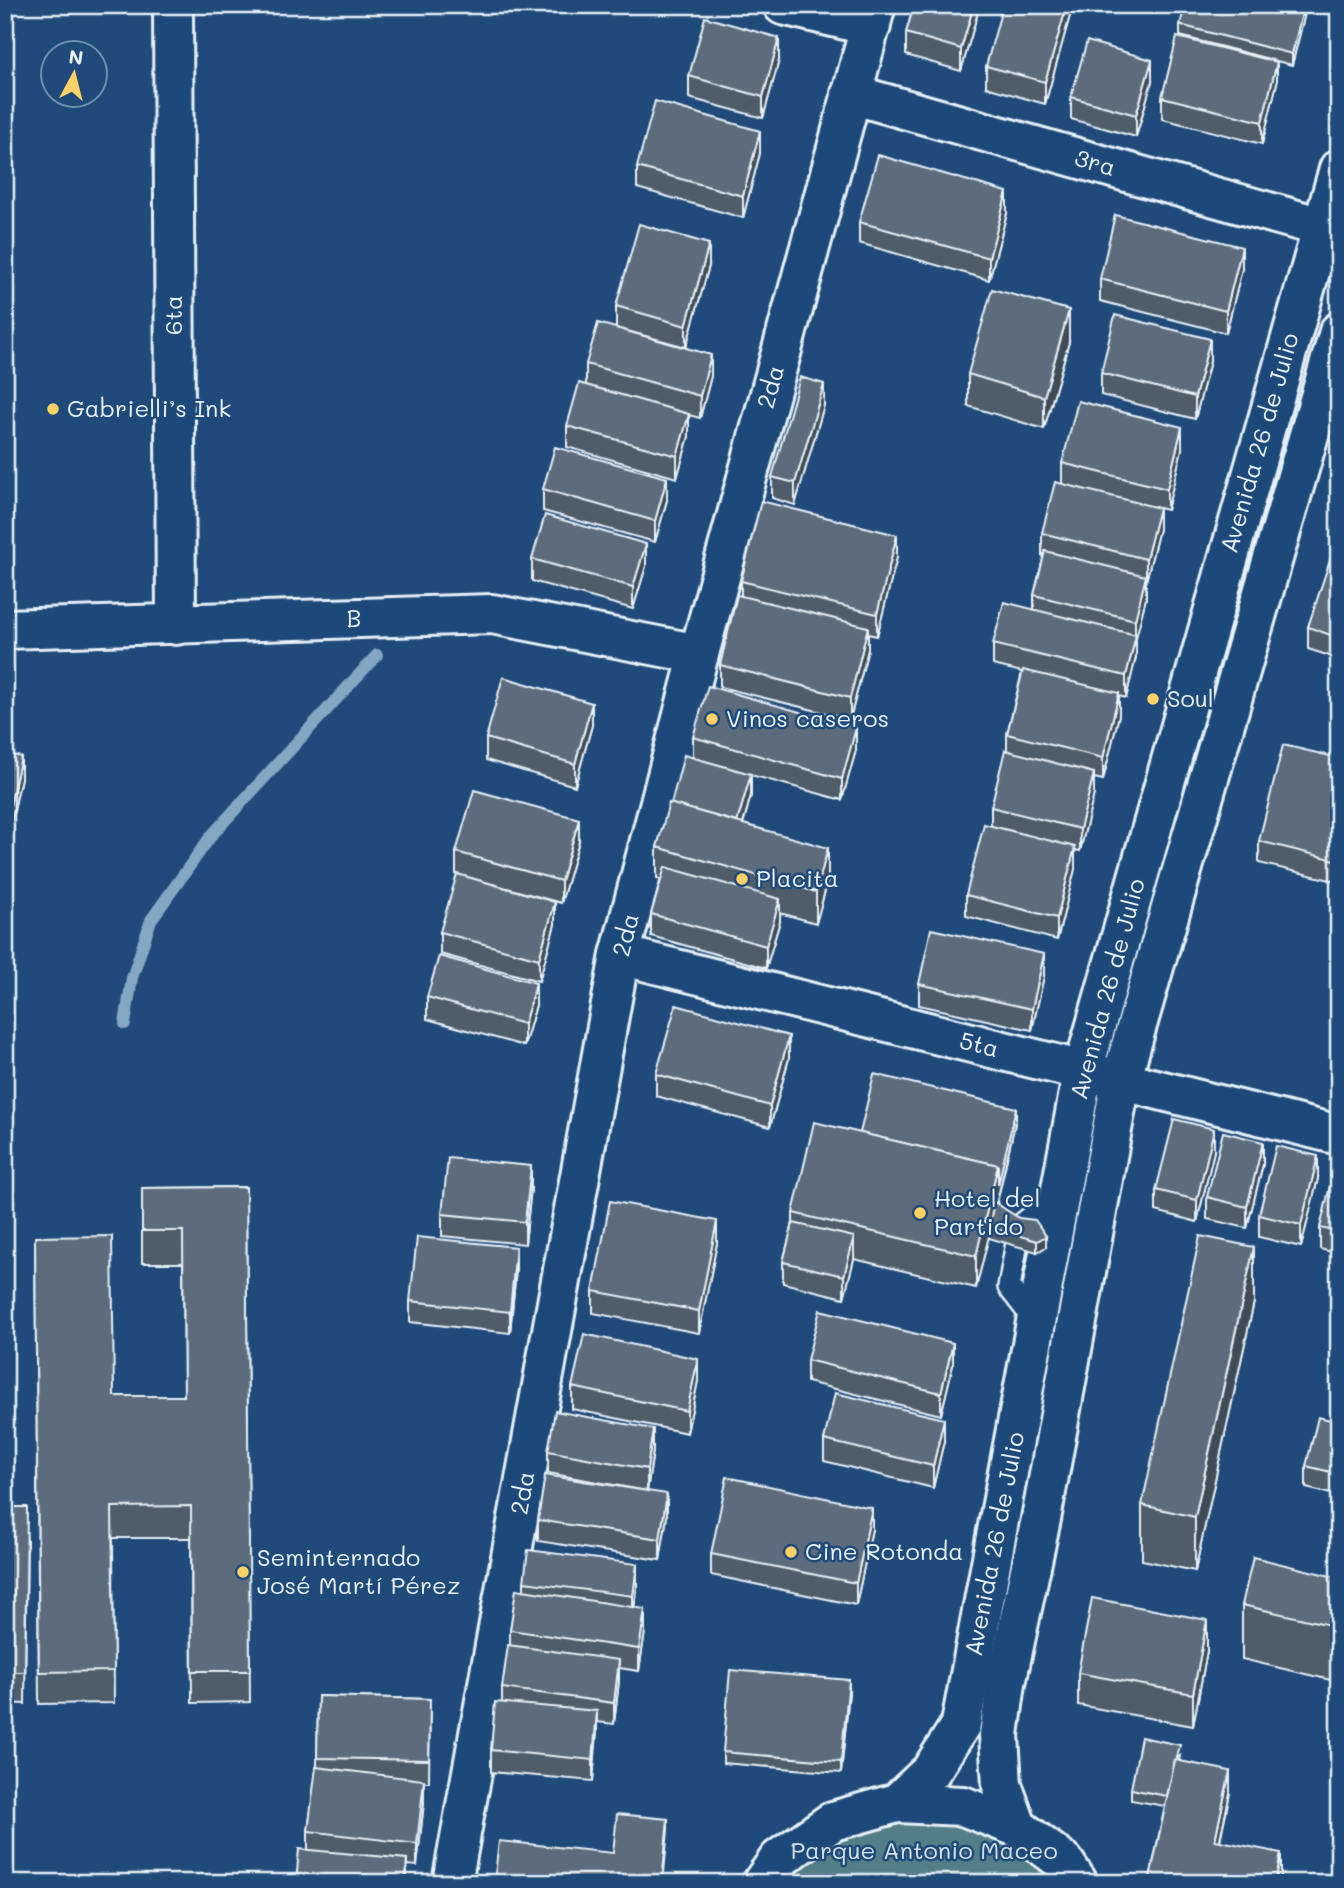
<svg xmlns="http://www.w3.org/2000/svg" width="1344" height="1888" viewBox="0 0 1344 1888" font-family="Mali,sans-serif">
<style>
.green{fill:#527e87;stroke:#9db8c0;stroke-width:2}
.lines{fill:none;stroke-linecap:round;stroke-linejoin:round}
.stream{stroke:#84a7c3;stroke-width:12}
.lane-casing{stroke:#e8f1f8;stroke-width:26}
.street-casing{stroke:#e8f1f8;stroke-width:44}
.secondary-casing{stroke:#e8f1f8;stroke-width:44}
.lane{stroke:#1f4a7a;stroke-width:21}
.street{stroke:#1f4a7a;stroke-width:38}
.secondary{stroke:#1f4a7a;stroke-width:38}
.wall{fill:#505d6b;stroke:#e8f1f8;stroke-width:2}
.shaded-wall{fill:#414c57;stroke:#e8f1f8;stroke-width:2}
.building{fill:#5d6c7c;stroke:#e8f1f8;stroke-width:2}
.poi-dot{fill:#ffd166;stroke:#1f4a7a;stroke-width:2.5}
.labels{text-anchor:middle;stroke-width:5;stroke-linejoin:round;paint-order:stroke}
.street-label{font-size:24px;fill:#e8f1f8;stroke:#1f4a7a}
.poi-label{font-size:24px;fill:#e8f1f8;stroke:#1f4a7a;text-anchor:start}
.park-label{font-size:24px;fill:#d2e0e7;stroke:#1f4a7a}
</style>
<rect width="100%" height="100%" fill="#1f4a7a"/>
<filter id="ink" filterUnits="userSpaceOnUse"><feTurbulence type="fractalNoise" baseFrequency=".0143" numOctaves="2"/><feDisplacementMap in="SourceGraphic" scale="14" xChannelSelector="R" yChannelSelector="G"/><feConvolveMatrix kernelMatrix="1 2 1 2 8 2 1 2 1" color-interpolation-filters="sRGB"/></filter>
<g filter="url(#ink)">
<path class="green" d="M910 1819 958 1822 1005 1837 1061 1883H787C822 1842 859 1829 910 1819Z"/>
<g class="lines">
<path class="stream" d="M125 1024 132 978 151 920 211 836 377 655"/>
<defs>
<path id="lane" d="M1036 1322 1009 1287 1020 1226 1059 1195"/>
<g id="street">
<path d="M173 5 176 625"/>
<path d="M783 5 871 26"/>
<path d="M851 94 1339 232"/>
<path d="M5 629 492 614 699 654"/>
<path d="M620 955 1339 1135"/>
<path d="M452 1883 620 955 699 654 876 5"/>
</g>
<g id="secondary">
<path d="M897 1803 931 1771 961 1724 1083 1071 1339 169"/>
<path d="M1017 1827 1002 1785 999 1735 1006 1683 1041 1519 1121 1080 1339 332"/>
<path d="M762 1883 779 1859 833 1821 897 1803 963 1806 1017 1827 1064 1862 1078 1883"/>
</g>
</defs>
<use href="#lane" class="lane-casing"/>
<use href="#street" class="street-casing"/>
<use href="#secondary" class="secondary-casing"/>
<use href="#lane" class="lane"/>
<use href="#street" class="street"/>
<use href="#secondary" class="secondary"/>
</g>
<g class="wall">
<path d="M914 5H980L961 71 906 55V33Z"/>
<path d="M1073 5 1045 104 986 87V66Z"/>
<path d="M1307 5 1292 65 1180 36V25Z"/>
<path d="M779 60 763 118 689 98V76Z"/>
<path d="M1152 81 1136 137 1071 119V97Z"/>
<path d="M1277 83 1262 144 1162 119V97Z"/>
<path d="M760 153 743 218 637 188V167Z"/>
<path d="M1007 213 989 280 859 243V222Z"/>
<path d="M709 266 686 347 616 328V306Z"/>
<path d="M1242 269 1226 333 1100 301V279Z"/>
<path d="M1069 342 1044 429 968 406V374Z"/>
<path d="M1210 361 1195 419 1101 395V373Z"/>
<path d="M586 364 711 376 700 418 689 415V436L677 478 567 447V426L586 385Z"/>
<path d="M824 405 795 505 772 498V477Z"/>
<path d="M1182 449 1167 510 1159 508V529L1146 581V598L1136 635V657L1126 698 1119 696V715L1103 780 1094 778V794L1080 851 1075 850V869L1057 940 966 916V895L991 826V807L1007 751V734L1022 672 993 665V644L1034 610V595L1044 555H1042V533L1062 484V463Z"/>
<path d="M543 489 667 500 655 542 543 511Z"/>
<path d="M1339 543V659L1308 649V627Z"/>
<path d="M897 557 877 636 868 634V649L850 719 720 687V665L741 596V581Z"/>
<path d="M532 559 646 566 633 609 532 581Z"/>
<path d="M592 725 575 786 486 760V738Z"/>
<path d="M693 737 856 750 842 800 751 775V795L743 824 828 880 816 923 780 913V921L766 968 651 936V914L661 880 657 878V847L671 804 693 757Z"/>
<path d="M5 753 21 778 9 832 5 831Z"/>
<path d="M1339 758V882L1259 863V841Z"/>
<path d="M579 841 561 903 456 874V852Z"/>
<path d="M555 924 539 981 440 954V932Z"/>
<path d="M1044 976 1032 1030 919 1005V984Z"/>
<path d="M427 997 536 1005 524 1046 427 1019Z"/>
<path d="M789 1058 770 1127 656 1096V1074Z"/>
<path d="M1016 1119 997 1203 1046 1247 1037 1252 989 1238V1236L976 1288 854 1259 844 1298 783 1283V1262L793 1223V1213L860 1133Z"/>
<path d="M1214 1151 1197 1222 1156 1211V1190Z"/>
<path d="M1339 1162V1254L1320 1249V1228Z"/>
<path d="M1263 1164 1247 1228 1207 1219V1197Z"/>
<path d="M1318 1178 1301 1247 1259 1237V1215Z"/>
<path d="M246 1187 250 1702 192 1703 191 1538H113L114 1703 39 1704 35 1237 114 1396H184L183 1263H142V1188Z"/>
<path d="M531 1188 525 1244 442 1236V1214Z"/>
<path d="M717 1243 699 1333 593 1313V1291Z"/>
<path d="M516 1269 510 1333 410 1322V1301Z"/>
<path d="M1254 1302 1195 1571 1142 1560V1505Z"/>
<path d="M807 1360 953 1365 941 1415 807 1382Z"/>
<path d="M698 1381 687 1433 572 1409V1387Z"/>
<path d="M1339 1422V1496L1306 1488V1466Z"/>
<path d="M824 1440 944 1441 933 1488 824 1461Z"/>
<path d="M548 1451H653L647 1491 548 1473Z"/>
<path d="M5 1507 27 1539 25 1704 5 1703Z"/>
<path d="M667 1516 660 1560 538 1541V1520Z"/>
<path d="M872 1529 856 1605 711 1575V1554Z"/>
<path d="M1339 1578V1682L1242 1659V1605Z"/>
<path d="M524 1582 637 1586 634 1607 645 1631 639 1671 619 1668V1681L614 1724 597 1722 593 1781 491 1772V1750L502 1703V1688L510 1645V1630L524 1590Z"/>
<path d="M1207 1651 1193 1726 1078 1705V1673Z"/>
<path d="M849 1692 841 1773 723 1763V1752Z"/>
<path d="M318 1696 430 1699 429 1782H424V1802L417 1866 407 1865V1883H296L308 1850V1831L317 1767Z"/>
<path d="M1180 1756 1179 1761 1230 1793 1220 1841 1281 1875 1279 1883H1149L1165 1806 1131 1800V1789Z"/>
</g>
<g class="shaded-wall">
<path d="M974 5H980L961 71V49Z"/>
<path d="M1067 5H1073L1045 104V82Z"/>
<path d="M1304 5H1307L1292 65V54Z"/>
<path d="M779 38V60L763 118V97Z"/>
<path d="M1152 60V81L1136 137V115Z"/>
<path d="M1277 62V83L1262 144V122Z"/>
<path d="M760 131V153L743 218V196Z"/>
<path d="M1007 192V213L989 280V258Z"/>
<path d="M709 244V266L686 347V326Z"/>
<path d="M1242 247V269L1226 333V311Z"/>
<path d="M1069 310V342L1044 429V397Z"/>
<path d="M1210 339V361L1195 419V397Z"/>
<path d="M711 355V376L700 418V396Z"/>
<path d="M824 384V405L795 505V483Z"/>
<path d="M689 414V436L677 478V456Z"/>
<path d="M1182 427V449L1167 510V489Z"/>
<path d="M667 478V500L655 542V521Z"/>
<path d="M1159 508V529L1146 581V559Z"/>
<path d="M897 535V557L877 636V614Z"/>
<path d="M646 544V566L633 609V587Z"/>
<path d="M1146 576V598L1135 642V620Z"/>
<path d="M868 627V649L850 719V698Z"/>
<path d="M1136 635V657L1126 698V676Z"/>
<path d="M1119 693V715L1103 780V758Z"/>
<path d="M592 703V725L575 786V764Z"/>
<path d="M856 728V750L842 800V779Z"/>
<path d="M21 757V778L9 832V810Z"/>
<path d="M1094 773V794L1080 851V829Z"/>
<path d="M751 774V795L737 845V823Z"/>
<path d="M579 819V841L561 903V881Z"/>
<path d="M1075 847V869L1057 940V918Z"/>
<path d="M828 848V880L816 923V892Z"/>
<path d="M780 899V921L766 968V946Z"/>
<path d="M555 902V924L539 981V959Z"/>
<path d="M1044 954V976L1032 1030V1009Z"/>
<path d="M536 983V1005L524 1046V1024Z"/>
<path d="M789 1036V1058L770 1127V1106Z"/>
<path d="M1016 1108V1119L991 1227H989V1236L976 1288V1256L998 1165Z"/>
<path d="M1214 1129V1151L1197 1222V1200Z"/>
<path d="M1263 1142V1164L1247 1228V1207Z"/>
<path d="M1318 1156V1178L1301 1247V1225Z"/>
<path d="M531 1166V1188L525 1244V1222Z"/>
<path d="M717 1221V1243L699 1333V1311Z"/>
<path d="M1046 1236V1247L1037 1252V1241Z"/>
<path d="M854 1237V1259L844 1298V1276Z"/>
<path d="M516 1247V1269L510 1333V1312Z"/>
<path d="M1254 1247V1302L1195 1571V1517Z"/>
<path d="M953 1343V1365L941 1415V1393Z"/>
<path d="M698 1359V1381L687 1433V1411Z"/>
<path d="M944 1419V1441L933 1488V1466Z"/>
<path d="M653 1429V1451L647 1491V1469Z"/>
<path d="M667 1494V1516L660 1560V1539Z"/>
<path d="M872 1508V1529L856 1605V1583Z"/>
<path d="M637 1564V1586L633 1618V1596Z"/>
<path d="M645 1609V1631L639 1671V1649Z"/>
<path d="M1207 1620V1651L1193 1726V1694Z"/>
<path d="M619 1660V1681L614 1724V1703Z"/>
<path d="M849 1680V1692L841 1773V1762Z"/>
<path d="M597 1711V1733L593 1781V1760Z"/>
<path d="M1230 1771V1793L1215 1862V1840Z"/>
<path d="M424 1780V1802L417 1866V1844Z"/>
<path d="M668 1819V1830L663 1883H662Z"/>
<path d="M1281 1853V1875L1279 1883H1275Z"/>
<path d="M407 1859V1883H405Z"/>
</g>
<g class="building">
<path d="M914 5H974L961 49 906 33Z"/>
<path d="M1003 5H1067L1045 82 986 66Z"/>
<path d="M1185 5H1304L1292 54 1180 25Z"/>
<path d="M705 17 779 38 763 97 689 76Z"/>
<path d="M1177 37 1277 62 1262 122 1162 97Z"/>
<path d="M1087 41 1152 60 1136 115 1071 97Z"/>
<path d="M655 101 760 131 743 196 637 167Z"/>
<path d="M878 155 1007 192 989 258 859 222Z"/>
<path d="M1115 215 1242 247 1226 311 1100 279Z"/>
<path d="M639 224 709 244 686 326 616 306Z"/>
<path d="M992 289 1069 310 1044 397 968 374Z"/>
<path d="M1115 315 1210 339 1195 397 1101 373Z"/>
<path d="M598 323 711 355 700 396 586 364Z"/>
<path d="M800 377 824 384 795 483 772 477Z"/>
<path d="M579 383 689 414 677 456 567 426Z"/>
<path d="M1078 401 1182 427 1167 489 1062 463Z"/>
<path d="M555 447 667 478 655 521 543 489Z"/>
<path d="M1055 482 1159 508 1146 559 1042 533Z"/>
<path d="M761 501 897 535 877 614 741 581Z"/>
<path d="M545 515 646 544 633 587 532 559Z"/>
<path d="M1336 542 1339 543V638L1308 627Z"/>
<path d="M1045 551 1146 576 1135 620 1034 595Z"/>
<path d="M737 595 868 627 850 698 720 665Z"/>
<path d="M1004 602 1136 635 1126 676 993 644Z"/>
<path d="M1023 670 1119 693 1103 758 1007 734Z"/>
<path d="M503 677 592 703 575 764 486 738Z"/>
<path d="M708 686 856 728 842 779 693 737Z"/>
<path d="M1283 745 1339 758V861L1259 841Z"/>
<path d="M1005 750 1094 773 1080 829 991 807Z"/>
<path d="M5 753 21 757 9 810 5 809Z"/>
<path d="M684 755 751 774 737 822 671 804Z"/>
<path d="M474 790 579 819 561 881 456 852Z"/>
<path d="M669 803 828 848 816 892 657 847Z"/>
<path d="M984 824 1075 847 1057 918 966 895Z"/>
<path d="M665 867 780 899 766 946 651 914Z"/>
<path d="M457 874 555 902 539 959 440 932Z"/>
<path d="M931 929 1044 954 1032 1009 919 984Z"/>
<path d="M439 956 536 983 524 1024 427 997Z"/>
<path d="M676 1005 789 1036 770 1106 656 1074Z"/>
<path d="M874 1074 1016 1108 998 1185V1165L860 1133Z"/>
<path d="M1174 1119 1214 1129 1197 1200 1156 1190Z"/>
<path d="M814 1122 998 1165 976 1256 793 1213Z"/>
<path d="M1223 1132 1263 1142 1247 1207 1207 1197Z"/>
<path d="M1276 1146 1318 1156 1301 1225 1259 1215Z"/>
<path d="M448 1158 531 1166 525 1222 442 1214Z"/>
<path d="M1336 1161 1339 1162V1232L1320 1228Z"/>
<path d="M246 1187 250 1671H192L191 1506 112 1507 114 1671 39 1672 35 1237 112 1236 114 1396H184L183 1231H142V1188Z"/>
<path d="M610 1201 717 1221 699 1311 593 1291Z"/>
<path d="M994 1202 1019 1218 1035 1220 1046 1236 1037 1241 989 1227Z"/>
<path d="M793 1223 854 1237 844 1276 783 1262Z"/>
<path d="M1200 1236 1254 1247 1195 1517 1142 1505Z"/>
<path d="M417 1237 516 1247 510 1312 410 1301Z"/>
<path d="M820 1310 953 1343 941 1393 807 1360Z"/>
<path d="M584 1334 698 1359 687 1411 572 1387Z"/>
<path d="M835 1393 944 1419 933 1466 824 1440Z"/>
<path d="M555 1411 653 1429 647 1469 548 1451Z"/>
<path d="M1318 1417 1339 1422V1474L1306 1466Z"/>
<path d="M545 1475 667 1494 660 1539 538 1520Z"/>
<path d="M727 1477 872 1508 856 1583 711 1554Z"/>
<path d="M5 1507H27L25 1672H5Z"/>
<path d="M528 1550 637 1564 633 1596 524 1582Z"/>
<path d="M1253 1557 1339 1578V1627L1242 1605Z"/>
<path d="M516 1589 645 1609 639 1649 510 1630Z"/>
<path d="M1092 1598 1207 1620 1193 1694 1078 1673Z"/>
<path d="M508 1645 619 1660 614 1703 502 1688Z"/>
<path d="M730 1670 849 1680 841 1762 723 1752Z"/>
<path d="M318 1696 430 1699 429 1760 317 1758Z"/>
<path d="M495 1702 597 1711 593 1760 491 1750Z"/>
<path d="M1141 1737 1180 1745 1176 1761 1175 1760 1167 1796 1131 1789Z"/>
<path d="M1175 1760 1230 1771 1215 1840 1281 1853 1275 1883H1149Z"/>
<path d="M316 1767 424 1780 417 1844 308 1831Z"/>
<path d="M617 1814 668 1819 662 1883H494L499 1841 613 1853Z"/>
<path d="M299 1849 407 1859 405 1883H296Z"/>
</g>
</g>
<g class="poi-dot">
<circle cx="53" cy="409" r="7"/>
<circle cx="1153" cy="699" r="7"/>
<circle cx="712" cy="719" r="7"/>
<circle cx="742" cy="879" r="7"/>
<circle cx="920" cy="1213" r="7"/>
<circle cx="791" cy="1552" r="7"/>
<circle cx="243" cy="1572" r="7"/>
</g>
<g class="labels">
<g class="street-label">
<text transform="translate(1095 163) rotate(16)" y="8">3ra</text>
<text transform="translate(174 315) rotate(-90)" y="8">6ta</text>
<text transform="translate(771 387) rotate(-75)" y="8">2da</text>
<text transform="translate(1260 443) rotate(-74)" y="8">Avenida 26 de Julio</text>
<text transform="translate(354 619) rotate(-2)" y="8">B</text>
<text transform="translate(626 935) rotate(-76)" y="8">2da</text>
<text transform="translate(1108 989) rotate(-75)" y="8">Avenida 26 de Julio</text>
<text transform="translate(979 1045) rotate(14)" y="8">5ta</text>
<text transform="translate(523 1493) rotate(-80)" y="8">2da</text>
<text transform="translate(995 1544) rotate(-79)" y="8">Avenida 26 de Julio</text>
</g>
<g class="poi-label">
<text x="67" y="417">Gabrielli’s Ink</text>
<text x="1167" y="707">Soul</text>
<text x="726" y="727">Vinos caseros</text>
<text x="756" y="887">Placita</text>
<text x="934" y="1207">Hotel del<tspan x="934" dy="28">Partido</tspan></text>
<text x="805" y="1560">Cine Rotonda</text>
<text x="257" y="1566">Seminternado<tspan x="257" dy="28">José Martí Pérez</tspan></text>
</g>
<g class="park-label">
<text x="924" y="1859">Parque Antonio Maceo</text>
</g>
</g>
<rect width="1344" height="1888" fill="none" stroke="#1f4a7a" stroke-width="28"/>
<rect x="14" y="14" width="1316" height="1860" fill="none" stroke="#e8f1f8" stroke-width="2.5" filter="url(#ink)"/>
<g transform="translate(74 74) rotate(7)"><circle r="33" fill="#1f4a7a" stroke="#6f8dac" stroke-width="2"/>
<path d="M0-5L12 26L0 18L-12 26Z" fill="#ffd166"/>
<text y="-10" font-size="19" font-weight="bold" text-anchor="middle" fill="#e8f1f8">N</text>
</g>
</svg>
